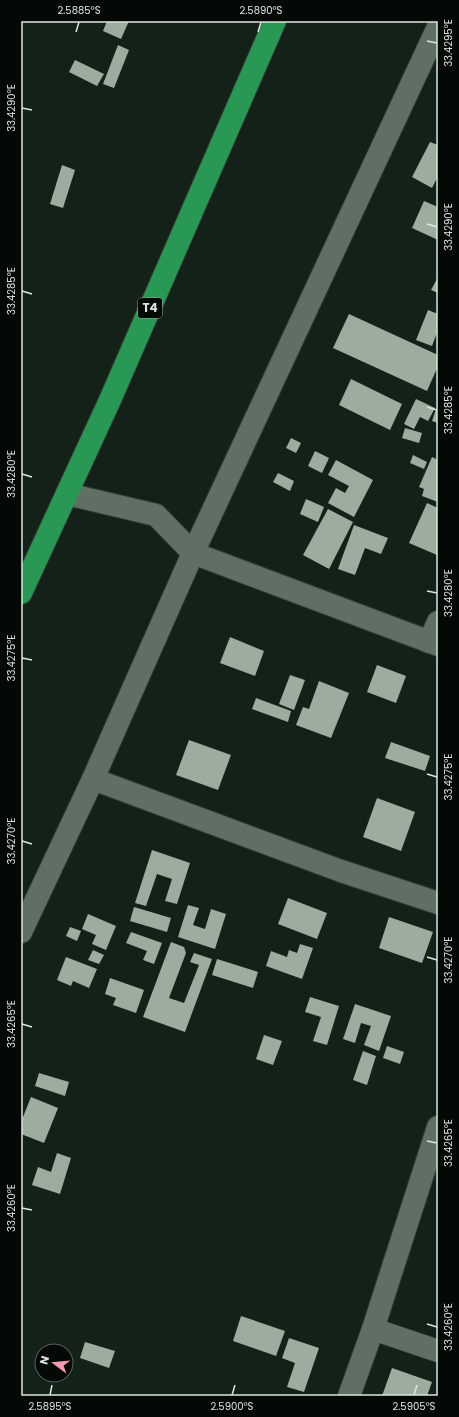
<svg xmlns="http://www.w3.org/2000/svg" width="459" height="1417" viewBox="0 0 459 1417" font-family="Poppins,sans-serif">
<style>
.building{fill:#9cada0}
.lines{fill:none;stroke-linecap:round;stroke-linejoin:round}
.minor-casing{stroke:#323b34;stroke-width:24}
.highway-casing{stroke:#323b34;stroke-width:24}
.minor{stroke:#606f63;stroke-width:22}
.highway{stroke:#289854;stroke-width:22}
.ticks{fill:none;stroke:#dce5de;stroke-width:1.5}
.labels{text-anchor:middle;stroke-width:4;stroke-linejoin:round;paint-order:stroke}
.shield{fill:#050906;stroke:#9ca39d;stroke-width:1}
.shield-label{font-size:12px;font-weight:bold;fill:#dce5de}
.neatline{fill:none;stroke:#dce5de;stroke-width:1.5}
.ticks-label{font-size:10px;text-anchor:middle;fill:#dce5de}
</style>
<rect width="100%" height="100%" fill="#142118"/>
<g class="building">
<path d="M107 21H129L121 39 103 31Z"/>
<path d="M118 45 129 50 114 88 103 84Z"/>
<path d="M75 60 104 74 97 86 69 72Z"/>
<path d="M430 142 438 145V176L432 188 412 177Z"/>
<path d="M62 165 75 170 63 208 50 204Z"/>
<path d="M424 201 438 207V240L412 228Z"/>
<path d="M438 277V293L431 290Z"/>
<path d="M428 310 438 314V330L432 346 416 340Z"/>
<path d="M349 314 438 355V366L427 391 333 348Z"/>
<path d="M351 379 402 404 390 430 339 405Z"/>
<path d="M416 399 435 408 428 421 420 417 414 429 404 424Z"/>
<path d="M436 409 438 410V423L432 421Z"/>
<path d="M405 428 422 433 419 443 402 438Z"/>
<path d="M291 438 301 443 296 453 286 448Z"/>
<path d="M315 451 329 458 322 473 308 466Z"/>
<path d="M413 455 427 462 424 469 410 463Z"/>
<path d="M432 457 438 460V502L422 496 424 489 419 487Z"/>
<path d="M336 460 373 480 354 517 328 503 336 488 345 493 349 486 328 475Z"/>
<path d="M278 473 294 481 290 491 273 482Z"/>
<path d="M306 499 324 507 318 522 300 514Z"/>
<path d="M427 503 438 508V552L437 555 409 543Z"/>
<path d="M328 509 353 522 329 569 303 555Z"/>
<path d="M354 525 388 538 381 554 365 548 355 575 338 569Z"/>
<path d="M230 637 264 651 255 676 220 663Z"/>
<path d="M377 665 406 676 396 703 367 692Z"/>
<path d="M290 675 305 680 294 710 279 704Z"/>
<path d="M319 681 349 693 331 738 296 725 303 707 309 709Z"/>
<path d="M256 698 291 711 288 722 252 709Z"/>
<path d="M189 740 231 755 218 790 176 775Z"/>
<path d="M391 742 430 756 425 771 385 758Z"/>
<path d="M377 798 415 812 401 851 363 837Z"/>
<path d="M152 850 190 863 177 904 165 901 172 879 157 874 146 906 135 903Z"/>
<path d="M288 898 327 913 317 939 278 924Z"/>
<path d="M188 905 199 908 193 925 205 929 211 909 226 914 215 949 178 937Z"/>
<path d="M134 907 171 918 167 932 130 921Z"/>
<path d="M88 914 116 926 106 950 92 944 96 935 82 929Z"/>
<path d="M389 917 433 932 422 963 379 948Z"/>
<path d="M70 927 81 931 77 941 66 936Z"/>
<path d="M131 932 162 943 154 964 143 960 147 951 126 943Z"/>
<path d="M171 942 184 947 186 953 169 998 184 1003 199 965 190 962 194 953 212 959 185 1032 143 1017Z"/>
<path d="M300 944 313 948 302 979 266 966 271 951 287 957 289 950 297 953Z"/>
<path d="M93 950 104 955 99 964 88 960Z"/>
<path d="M66 957 97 969 89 988 73 981 71 986 57 980Z"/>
<path d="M217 959 258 972 253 988 212 975Z"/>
<path d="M110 978 144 990 136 1013 113 1005 116 998 105 994Z"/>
<path d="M310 997 339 1006 327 1045 313 1041 321 1017 305 1012Z"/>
<path d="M355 1004 391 1016 379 1051 364 1045 371 1026 361 1023 355 1043 343 1039Z"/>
<path d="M264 1035 282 1041 273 1065 256 1059Z"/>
<path d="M387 1046 404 1052 400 1064 383 1058Z"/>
<path d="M363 1051 376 1056 367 1085 353 1080Z"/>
<path d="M39 1073 69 1082 65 1096 35 1086Z"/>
<path d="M31 1097 58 1108 44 1143 21 1134V1122Z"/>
<path d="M57 1153 71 1158 60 1194 32 1185 38 1167 51 1172Z"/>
<path d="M241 1316 285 1331 276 1356 233 1341Z"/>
<path d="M289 1338 319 1348 304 1392 287 1387 295 1363 282 1358Z"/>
<path d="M85 1342 115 1351 109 1368 80 1358Z"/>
<path d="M392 1368 432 1382 427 1396H382Z"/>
</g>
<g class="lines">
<defs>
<g id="minor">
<path d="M67 494 156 515 193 553 438 645"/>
<path d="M429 642 438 622"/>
<path d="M93 779 341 871 438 903"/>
<path d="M21 932 93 779 193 553 438 27"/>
<path d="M373 1329 438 1351"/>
<path d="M349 1396 373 1329 438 1127"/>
</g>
<path id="highway" d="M21 593 110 400 275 21"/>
</defs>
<use href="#minor" class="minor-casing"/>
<use href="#highway" class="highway-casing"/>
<use href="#minor" class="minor"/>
<use href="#highway" class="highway"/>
</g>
<path class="ticks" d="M76 32 79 22M258 32 261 22M427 41 437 43M22 108 32 110M427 224 437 227M22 291 32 294M427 407 437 410M22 474 32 477M427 591 437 593M22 658 32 660M427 774 437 777M22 841 32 844M427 957 437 960M22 1024 32 1027M427 1141 437 1143M22 1208 32 1210M427 1324 437 1327M50 1395 52 1385M232 1395 235 1385M414 1395 417 1385"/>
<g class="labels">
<rect class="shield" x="138" y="298" width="24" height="20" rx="3"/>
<g class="shield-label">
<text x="150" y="312">T4</text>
</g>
</g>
<rect width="459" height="1417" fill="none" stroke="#050906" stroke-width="44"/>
<g transform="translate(54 1363) rotate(286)"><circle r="19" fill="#050906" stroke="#5b615c"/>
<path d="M0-3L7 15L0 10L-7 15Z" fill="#f19ab2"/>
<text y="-6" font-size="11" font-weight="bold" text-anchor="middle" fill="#dce5de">N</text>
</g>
<rect x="22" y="22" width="415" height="1373" class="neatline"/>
<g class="ticks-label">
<text x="79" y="14">2.5885°S</text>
<text x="261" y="14">2.5890°S</text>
<text transform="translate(448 43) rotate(-90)" y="4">33.4295°E</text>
<text transform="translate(11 108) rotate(-90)" y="4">33.4290°E</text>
<text transform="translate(448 227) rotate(-90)" y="4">33.4290°E</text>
<text transform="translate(11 291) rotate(-90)" y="4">33.4285°E</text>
<text transform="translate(448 410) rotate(-90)" y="4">33.4285°E</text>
<text transform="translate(11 474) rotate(-90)" y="4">33.4280°E</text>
<text transform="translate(448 593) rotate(-90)" y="4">33.4280°E</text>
<text transform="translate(11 658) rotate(-90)" y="4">33.4275°E</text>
<text transform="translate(448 777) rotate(-90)" y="4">33.4275°E</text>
<text transform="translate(11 841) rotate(-90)" y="4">33.4270°E</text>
<text transform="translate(448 960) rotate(-90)" y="4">33.4270°E</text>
<text transform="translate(11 1024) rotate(-90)" y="4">33.4265°E</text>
<text transform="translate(448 1143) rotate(-90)" y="4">33.4265°E</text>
<text transform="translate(11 1208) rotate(-90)" y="4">33.4260°E</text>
<text transform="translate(448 1327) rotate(-90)" y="4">33.4260°E</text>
<text x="50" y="1410">2.5895°S</text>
<text x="232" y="1410">2.5900°S</text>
<text x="414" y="1410">2.5905°S</text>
</g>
</svg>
